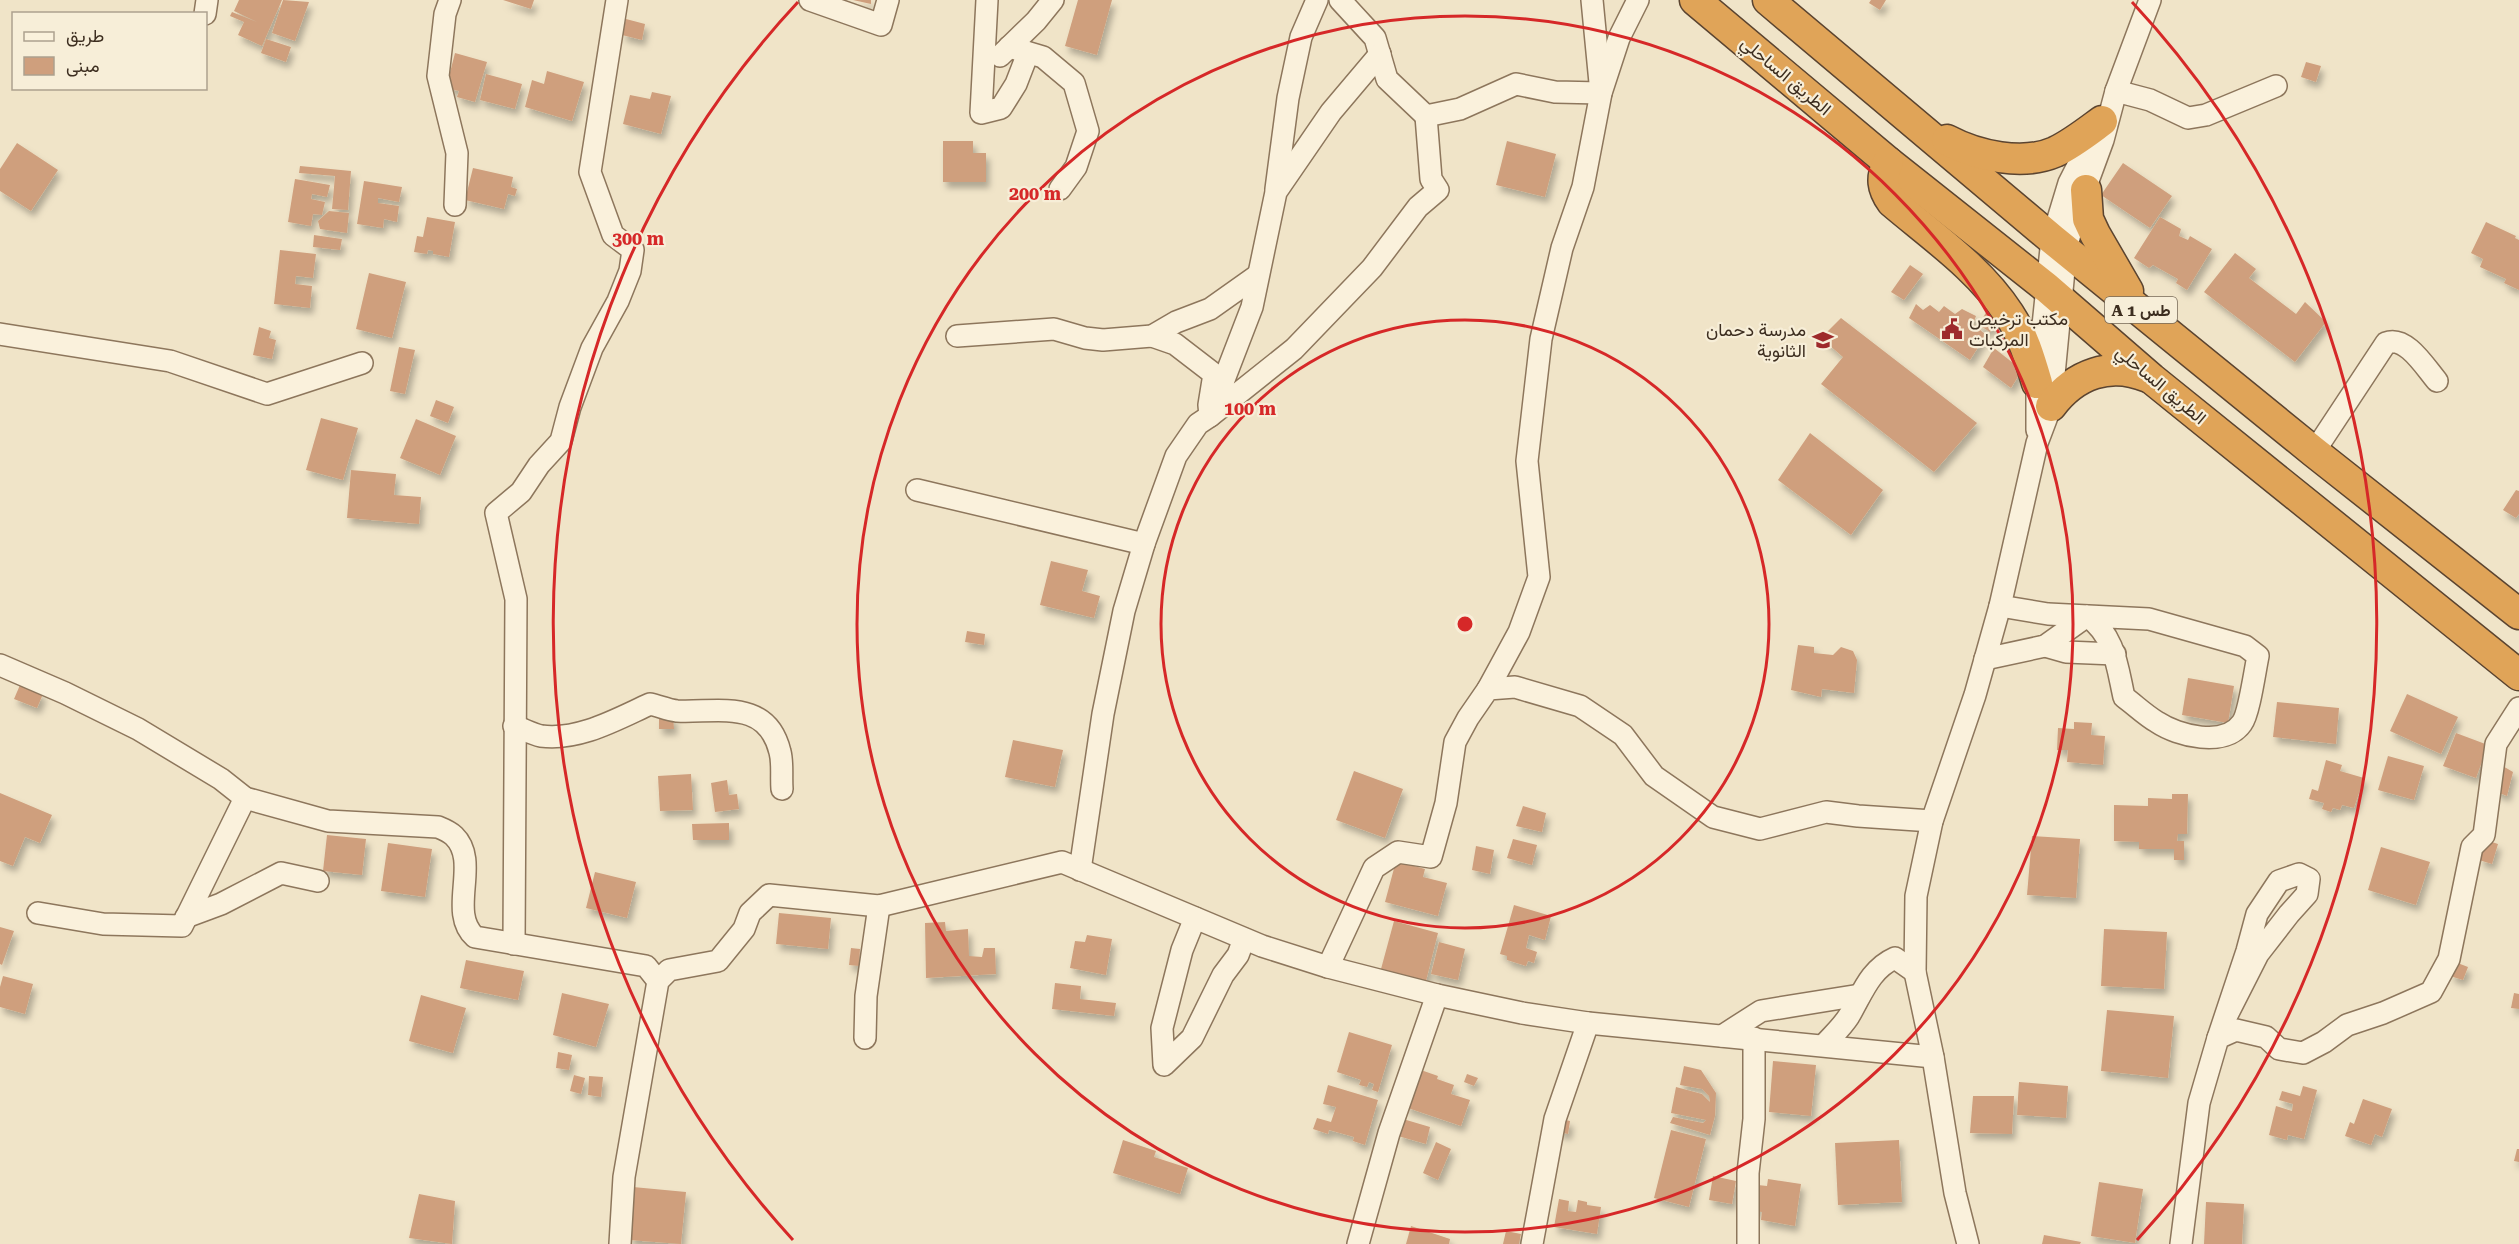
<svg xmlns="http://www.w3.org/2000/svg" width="2519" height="1244" viewBox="0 0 2519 1244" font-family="'Roboto Serif',Vazirmatn,serif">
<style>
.building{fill:#cf9f7d;filter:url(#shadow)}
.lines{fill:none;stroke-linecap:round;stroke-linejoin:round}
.minor-casing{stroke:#8d765c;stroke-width:24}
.highway-casing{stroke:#5b4430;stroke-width:33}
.minor{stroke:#faf1dc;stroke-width:21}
.highway{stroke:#e0a458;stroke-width:30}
.ring{fill:none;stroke:#d62828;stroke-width:3}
.labels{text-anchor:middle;stroke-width:4.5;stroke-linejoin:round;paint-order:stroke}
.shield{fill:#f7eed8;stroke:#756857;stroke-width:1.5}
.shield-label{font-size:16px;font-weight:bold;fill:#3d2e20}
.street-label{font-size:18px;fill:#3d2e20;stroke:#f7eed8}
.poi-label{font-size:18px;fill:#3d2e20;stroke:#f7eed8;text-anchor:start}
.centre{fill:#d62828;stroke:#f7eed8;stroke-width:3}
.ring-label{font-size:18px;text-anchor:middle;font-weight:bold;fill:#d62828;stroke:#f7eed8;stroke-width:4.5;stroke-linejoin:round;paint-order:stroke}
</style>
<defs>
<filter id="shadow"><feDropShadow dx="3.5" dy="6" stdDeviation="3" flood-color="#0004"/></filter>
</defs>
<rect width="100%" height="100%" fill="#f0e4c8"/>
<g class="building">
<path d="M239 0H282L262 46 238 35 244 22 230 16 232 12 257 22 234 11Z"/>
<path d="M283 0 309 2 295 41 272 33Z"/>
<path d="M503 0H534L531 9Z"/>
<path d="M853 0H871V4Z"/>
<path d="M1078 0H1112L1097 55 1065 46Z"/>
<path d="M1871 0H1886L1880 10 1869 3Z"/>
<path d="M626 19 645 24 642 40 622 35Z"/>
<path d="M266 39 291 47 286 62 261 53Z"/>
<path d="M455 53 487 62 475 102 457 97 459 91 446 88Z"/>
<path d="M2306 62 2321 66 2316 82 2301 77Z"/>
<path d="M547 71 584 82 572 121 525 107 532 80 544 84Z"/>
<path d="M486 74 522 84 515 109 480 100Z"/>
<path d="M652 92 671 96 661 134 623 124 630 95 650 99Z"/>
<path d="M943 141H973V153H986V182H943Z"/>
<path d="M1507 141 1556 154 1545 197 1496 185Z"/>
<path d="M17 143 58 170 31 211 0 191V169Z"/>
<path d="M2123 163 2172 196 2150 228 2101 195Z"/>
<path d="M300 166 351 171 348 210 332 209 335 176 299 173Z"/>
<path d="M473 168 513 177 511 187 517 189 515 196 508 194 504 209 465 200Z"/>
<path d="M295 179 330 185 327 197 312 194 311 199 325 202 322 215 313 214 311 226 288 222Z"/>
<path d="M364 181 402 187 399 202 378 198V203L399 206 397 222 384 219 383 228 357 224Z"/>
<path d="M329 211 349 213 347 233 320 229 318 221Z"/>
<path d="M427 217 455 222 449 257 433 254V251L428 250 427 254 414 252 417 236 423 237Z"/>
<path d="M2160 217 2181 229 2179 236 2188 240 2190 236 2212 249 2187 290 2176 283 2178 279 2153 265 2149 268 2134 258Z"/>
<path d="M2486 222 2516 236 2515 238 2519 240V290L2504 283 2506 279 2480 267 2483 259 2471 253Z"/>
<path d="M314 235 342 239 340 250 313 247Z"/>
<path d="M280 250 316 254 313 278 296 276 295 284 312 286 310 308 274 304Z"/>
<path d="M2235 253 2256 269 2249 278 2296 314 2305 302 2326 322 2295 362 2204 292Z"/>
<path d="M1910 265 1923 274 1904 300 1891 292Z"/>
<path d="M369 273 406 282 392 338 356 329Z"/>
<path d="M1916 304 1923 310 1930 305 1939 312 1944 306 1955 314 1962 309 1976 316 1973 324 1986 335 1970 360 1909 318Z"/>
<path d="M1989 307 2000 314 1990 332 1979 325Z"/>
<path d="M1841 318 1977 423 1934 472 1821 384 1843 357 1821 338Z"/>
<path d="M259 327 271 331 269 338 276 340 272 359 253 355Z"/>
<path d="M399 347 415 350 405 394 390 391Z"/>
<path d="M1994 348 2022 370 2011 388 1983 367Z"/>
<path d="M436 400 454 407 448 423 430 416Z"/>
<path d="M321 418 358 428 343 480 306 470Z"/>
<path d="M416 419 456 436 440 475 400 458Z"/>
<path d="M1810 433 1883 490 1851 535 1778 480Z"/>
<path d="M351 470 396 474 394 495 421 497 419 524 347 518Z"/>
<path d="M2516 490 2519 491V514L2516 518 2503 510Z"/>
<path d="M1051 561 1088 570 1082 591 1100 596 1094 618 1040 605Z"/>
<path d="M967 631 985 634 984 645 965 642Z"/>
<path d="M1798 645 1814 647V653L1833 655 1841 647 1853 651 1857 660 1854 693 1822 689 1821 697 1791 690Z"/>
<path d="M2188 678 2234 686 2228 723 2182 715Z"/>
<path d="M20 685 43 694 37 708 14 699Z"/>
<path d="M2407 694 2458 717 2441 754 2390 731Z"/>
<path d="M2277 702 2339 708 2336 744 2273 737Z"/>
<path d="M659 716H673L674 729H659Z"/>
<path d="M2074 722 2092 723 2091 735 2105 736 2103 765 2067 762 2068 750H2057L2058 728 2074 729Z"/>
<path d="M2456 733 2488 745 2476 778 2443 766Z"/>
<path d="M1013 740 1063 750 1055 787 1005 777Z"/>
<path d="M2388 756 2424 766 2414 800 2378 790Z"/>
<path d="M2326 760 2342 765 2340 771 2364 778 2354 808 2342 805 2340 810 2333 808 2331 812 2322 809 2324 803 2309 799 2312 789 2318 791Z"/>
<path d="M2501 765 2513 772 2507 796 2494 791Z"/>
<path d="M1354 771 1403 789 1385 838 1336 820Z"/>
<path d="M691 774 693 810 660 811 658 776Z"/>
<path d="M727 780 729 795 737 794 739 809 715 812 711 783Z"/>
<path d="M0 793 52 815 40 843 25 837 13 866 0 861Z"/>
<path d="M2172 794H2188L2187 834H2178L2177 841H2184V860H2174V849H2139V842L2114 841V805L2148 806V798L2172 799Z"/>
<path d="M1523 806 1546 813 1542 832 1516 826Z"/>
<path d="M729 823V840H693L692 824Z"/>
<path d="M327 835 366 839 362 875 323 871Z"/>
<path d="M2032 836 2080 839 2076 898 2027 895Z"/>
<path d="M1513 839 1537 845 1532 865 1507 858Z"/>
<path d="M2486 840 2498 844 2492 864 2479 860Z"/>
<path d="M388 843 432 849 425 897 381 891Z"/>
<path d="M1476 846 1494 850 1490 874 1472 870Z"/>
<path d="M2381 847 2430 862 2416 905 2368 890Z"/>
<path d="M1396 861 1425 869 1423 877 1447 883 1438 916 1385 902Z"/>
<path d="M595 872 636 882 627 918 586 908Z"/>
<path d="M1514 905 1551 916 1545 940 1529 935 1526 948 1537 952 1534 963 1528 961 1526 966 1507 960V956L1500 954Z"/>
<path d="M779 913 831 918 828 949 776 944Z"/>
<path d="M1394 921 1438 933 1426 981 1381 969Z"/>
<path d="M945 922 946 931 968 929 969 956 982 957 984 948H995L996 974 926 978 925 923Z"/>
<path d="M0 927 14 931 2 965 0 964Z"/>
<path d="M2104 929 2167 932 2164 989 2101 986Z"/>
<path d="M1087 935 1112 939 1106 975 1070 968 1075 941 1085 942Z"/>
<path d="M1439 942 1465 949 1458 980 1431 974Z"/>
<path d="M851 948 860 949 859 966 849 965Z"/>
<path d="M466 960 524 971 518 1000 460 988Z"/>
<path d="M2455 962 2468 967 2463 980 2450 976Z"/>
<path d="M3 976 33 984 25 1014 0 1007V987Z"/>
<path d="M1055 983 1081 986 1080 999 1116 1003 1114 1016 1052 1009Z"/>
<path d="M562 993 609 1004 596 1047 553 1035Z"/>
<path d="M2514 993 2519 994V1009L2511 1008Z"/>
<path d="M421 995 466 1008 453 1053 409 1041Z"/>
<path d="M2107 1010 2174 1016 2168 1078 2101 1071Z"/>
<path d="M1349 1032 1392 1045 1378 1092 1372 1090 1374 1084 1369 1082 1367 1087 1359 1085 1361 1080 1337 1072Z"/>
<path d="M558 1052 572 1055 569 1070 556 1068Z"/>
<path d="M1773 1061 1816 1065 1811 1116 1769 1112Z"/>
<path d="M1684 1066 1701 1070 1716 1093 1715 1116 1710 1135 1670 1123 1673 1117 1703 1123 1706 1120 1671 1113 1676 1087 1702 1094 1710 1102 1709 1096 1702 1089 1680 1085Z"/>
<path d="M1418 1069 1438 1076 1437 1079 1454 1085 1451 1094 1470 1100 1461 1126 1405 1107Z"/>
<path d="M1467 1074 1478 1078 1474 1086 1464 1082Z"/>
<path d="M574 1075 585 1078 581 1094 570 1091Z"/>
<path d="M589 1076 603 1077 601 1097 588 1095Z"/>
<path d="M2019 1082 2068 1086 2066 1118 2017 1115Z"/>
<path d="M1328 1085 1378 1100 1365 1145 1353 1141 1354 1137 1329 1130 1328 1134 1313 1129 1317 1118 1331 1122 1336 1107 1323 1104Z"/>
<path d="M2303 1086 2317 1090 2304 1139 2288 1135 2287 1140 2269 1135 2276 1106 2292 1111 2293 1104 2279 1100 2282 1091 2300 1096Z"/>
<path d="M1973 1096H2014L2012 1134 1970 1133Z"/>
<path d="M2363 1099 2392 1109 2382 1137 2375 1134 2371 1145 2345 1136 2350 1122 2354 1124Z"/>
<path d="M1403 1119 1430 1127 1426 1144 1398 1136Z"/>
<path d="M1561 1119 1570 1121 1568 1134 1558 1132Z"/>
<path d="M1671 1130 1706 1139 1689 1207 1654 1198Z"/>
<path d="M1123 1140 1156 1151 1154 1157 1188 1168 1180 1194 1113 1173Z"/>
<path d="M1899 1140 1902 1202 1838 1205 1835 1143Z"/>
<path d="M1436 1142 1451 1149 1438 1180 1423 1173Z"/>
<path d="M2517 1149H2519V1162L2514 1161Z"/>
<path d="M1713 1176 1736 1181 1732 1204 1709 1200Z"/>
<path d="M1768 1179 1801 1184 1795 1226 1761 1220 1762 1212 1754 1211 1758 1185 1767 1186Z"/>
<path d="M2099 1182 2143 1189 2135 1243 2091 1236Z"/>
<path d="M633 1187 686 1192 681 1244 629 1240Z"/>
<path d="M419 1194 455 1201 452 1244 409 1238Z"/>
<path d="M1559 1199 1569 1201 1568 1211 1576 1212 1578 1200 1587 1202V1205L1601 1207 1597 1234 1554 1227Z"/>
<path d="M2206 1202 2244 1204 2242 1244H2204Z"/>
<path d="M1411 1226 1450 1239 1449 1244H1406Z"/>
<path d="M1506 1231 1521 1234 1519 1244H1503Z"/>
<path d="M2044 1235 2081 1242 2080 1244H2042Z"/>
</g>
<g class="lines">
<defs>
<g id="minor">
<path d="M450 0 445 14 438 76 457 153 455 205"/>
<path d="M810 0 881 25 888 0"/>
<path d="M987 0 981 113 1001 108 1016 84 1028 53"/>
<path d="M1340 0 1375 38 1387 79 1426 116"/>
<path d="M205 14 207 0"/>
<path d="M1009 47 1043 57 1074 83 1088 131 1076 167 1060 189"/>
<path d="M1380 54 1331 112 1276 192 1252 307 1210 416 1294 349 1372 268 1418 207 1438 190 1431 179 1426 116 1460 109 1516 84 1555 92 1601 93 1592 0"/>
<path d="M1000 56 1036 21 1053 0"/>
<path d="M2116 91 2150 100 2188 118 2206 115 2276 86"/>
<path d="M1276 189 1288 98 1301 37 1317 0"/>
<path d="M0 334 170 361 267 394 362 363"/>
<path d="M957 336 1054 329 1085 338 1103 340 1152 336 1176 322 1210 309 1258 275"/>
<path d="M2037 430V383L2052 239 2069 183 2095 132"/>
<path d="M2314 452 2386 343C2406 335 2425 367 2437 381"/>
<path d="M917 490 1144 544"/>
<path d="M2045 646 2066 652 2115 654"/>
<path d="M1985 659 2045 646 2087 616C2115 636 2117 666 2124 697 2135 705 2145 715 2157 722 2178 736 2225 748 2242 723 2249 714 2255 670 2258 656L2245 646 2149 619 2048 614 2000 606"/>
<path d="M0 665 65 693 138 729 221 779 245 798 328 821 438 827C443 829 450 832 454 836 481 862 447 912 475 937L646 966 658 981"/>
<path d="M1488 689 1519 632 1539 577 1527 461 1541 339 1562 248 1583 187 1601 93 1619 38 1638 0"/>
<path d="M514 726C523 729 532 734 541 736 579 741 617 719 650 704 659 706 668 710 677 711 718 713 767 698 780 752 783 763 781 777 782 789"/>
<path d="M1080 870 1103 714 1124 611 1144 544 1176 456 1198 424 1210 416 1209 405 1214 374 1175 344 1152 336"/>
<path d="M38 913 103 924 182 926 245 798"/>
<path d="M186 917 221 904 281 873 318 881"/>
<path d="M1195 918 1182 950 1162 1028 1164 1065 1192 1038 1223 975 1238 955 1244 939"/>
<path d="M514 944 516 599 496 513 521 492 539 465 561 441 570 407 592 348 618 301 630 271 633 250 613 235 590 172 617 0"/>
<path d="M1328 967 1374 868 1398 852 1431 857 1446 803 1455 742 1468 718 1488 689 1515 687 1580 706 1623 735 1654 776 1713 817 1760 829 1826 812 1858 816 1932 821"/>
<path d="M1722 1036 1761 1011 1860 995"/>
<path d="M865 1038 866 996 879 906"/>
<path d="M2218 1038 2247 951 2257 914 2279 881 2299 874 2309 879 2307 894 2289 914 2258 954 2225 1019"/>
<path d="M1824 1045C1832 1036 1842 1027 1849 1016 1862 994 1870 969 1895 958L1915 972"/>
<path d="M620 1244 624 1177 658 981 669 970 718 961 744 929 750 913 769 895 879 906 1062 862 1262 946 1328 967 1437 995 1522 1013 1588 1023 1933 1057"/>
<path d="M1358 1244 1389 1133 1437 995"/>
<path d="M1532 1244 1555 1119 1588 1023"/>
<path d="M1748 1244V1173L1754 1119V1038"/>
<path d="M1968 1244 1955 1193 1933 1057 1915 972 1916 896 1932 821 1975 695 2000 606 2037 443 2051 406 2066 249 2074 219 2103 140 2116 91 2150 0"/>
<path d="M2181 1244 2199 1103 2218 1038 2236 1030 2266 1037 2279 1049 2303 1053 2324 1042 2347 1025 2383 1013 2431 992 2449 959 2472 847 2484 835 2496 744 2519 708"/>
</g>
<g id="highway">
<path d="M1695 0 1888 162 2047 288 2152 379 2519 675"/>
<path d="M1768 0 2052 239 2314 452 2519 614"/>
<path d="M1947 140C1977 156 2023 166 2055 152 2072 144 2087 132 2102 121"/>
<path d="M1888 162C1881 178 1882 188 1892 202 1932 236 1980 269 2009 314 2023 335 2030 359 2037 383"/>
<path d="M2086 190 2088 219 2095 234 2128 291"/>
<path d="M2051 406C2075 374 2110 361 2148 377"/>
</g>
</defs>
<use href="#minor" class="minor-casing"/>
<use href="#highway" class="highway-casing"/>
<use href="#minor" class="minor"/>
<use href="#highway" class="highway"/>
</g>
<g class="ring">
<circle cx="1465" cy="624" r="304"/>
<circle cx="1465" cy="624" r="608"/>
<path d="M793 1240A912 912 0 0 1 798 2M2132 2A912 912 0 0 1 2137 1240"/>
</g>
<defs>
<symbol id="civic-bare" viewBox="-9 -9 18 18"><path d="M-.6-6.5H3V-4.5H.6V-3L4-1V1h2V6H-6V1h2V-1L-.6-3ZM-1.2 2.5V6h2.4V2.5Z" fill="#9e2a2b" stroke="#f7eed8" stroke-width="2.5" paint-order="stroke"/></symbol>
<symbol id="school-bare" viewBox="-9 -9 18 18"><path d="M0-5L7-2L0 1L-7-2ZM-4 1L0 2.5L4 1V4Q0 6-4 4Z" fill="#9e2a2b" stroke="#f7eed8" stroke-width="2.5" paint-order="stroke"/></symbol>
</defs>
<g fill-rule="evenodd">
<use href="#civic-bare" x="1937" y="314" width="30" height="30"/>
<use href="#school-bare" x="1808" y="325" width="30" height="30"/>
</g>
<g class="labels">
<rect class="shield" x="2105" y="297" width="72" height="26" rx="4.5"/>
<g class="shield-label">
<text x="2141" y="316">A 1 طس</text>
</g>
<g class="street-label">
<text transform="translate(1786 76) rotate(40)" y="6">الطريق الساحلي</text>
<text transform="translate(2161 385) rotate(40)" y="6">الطريق الساحلي</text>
</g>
<g class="poi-label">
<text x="1969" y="325">مكتب ترخيص<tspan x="1969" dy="21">المركبات</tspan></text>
<text x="1806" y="336" text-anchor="end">مدرسة دحمان<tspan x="1806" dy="21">الثانوية</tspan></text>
</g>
</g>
<circle cx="1465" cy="624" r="9" class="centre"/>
<g class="ring-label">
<text x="1035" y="200">200 m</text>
<text x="638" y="245">300 m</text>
<text x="1250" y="415">100 m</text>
</g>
<rect x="12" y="12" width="195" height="78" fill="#f7eed8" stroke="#ada18e" stroke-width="1.5"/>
<rect x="24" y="32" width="30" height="9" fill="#faf1dc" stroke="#ada18e" stroke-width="1.5"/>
<text x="66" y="42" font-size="18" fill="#3d2e20">طريق</text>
<rect x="24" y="57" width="30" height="18" fill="#cf9f7d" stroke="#ada18e" stroke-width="1.5"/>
<text x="66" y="72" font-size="18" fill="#3d2e20">مبنى</text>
</svg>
